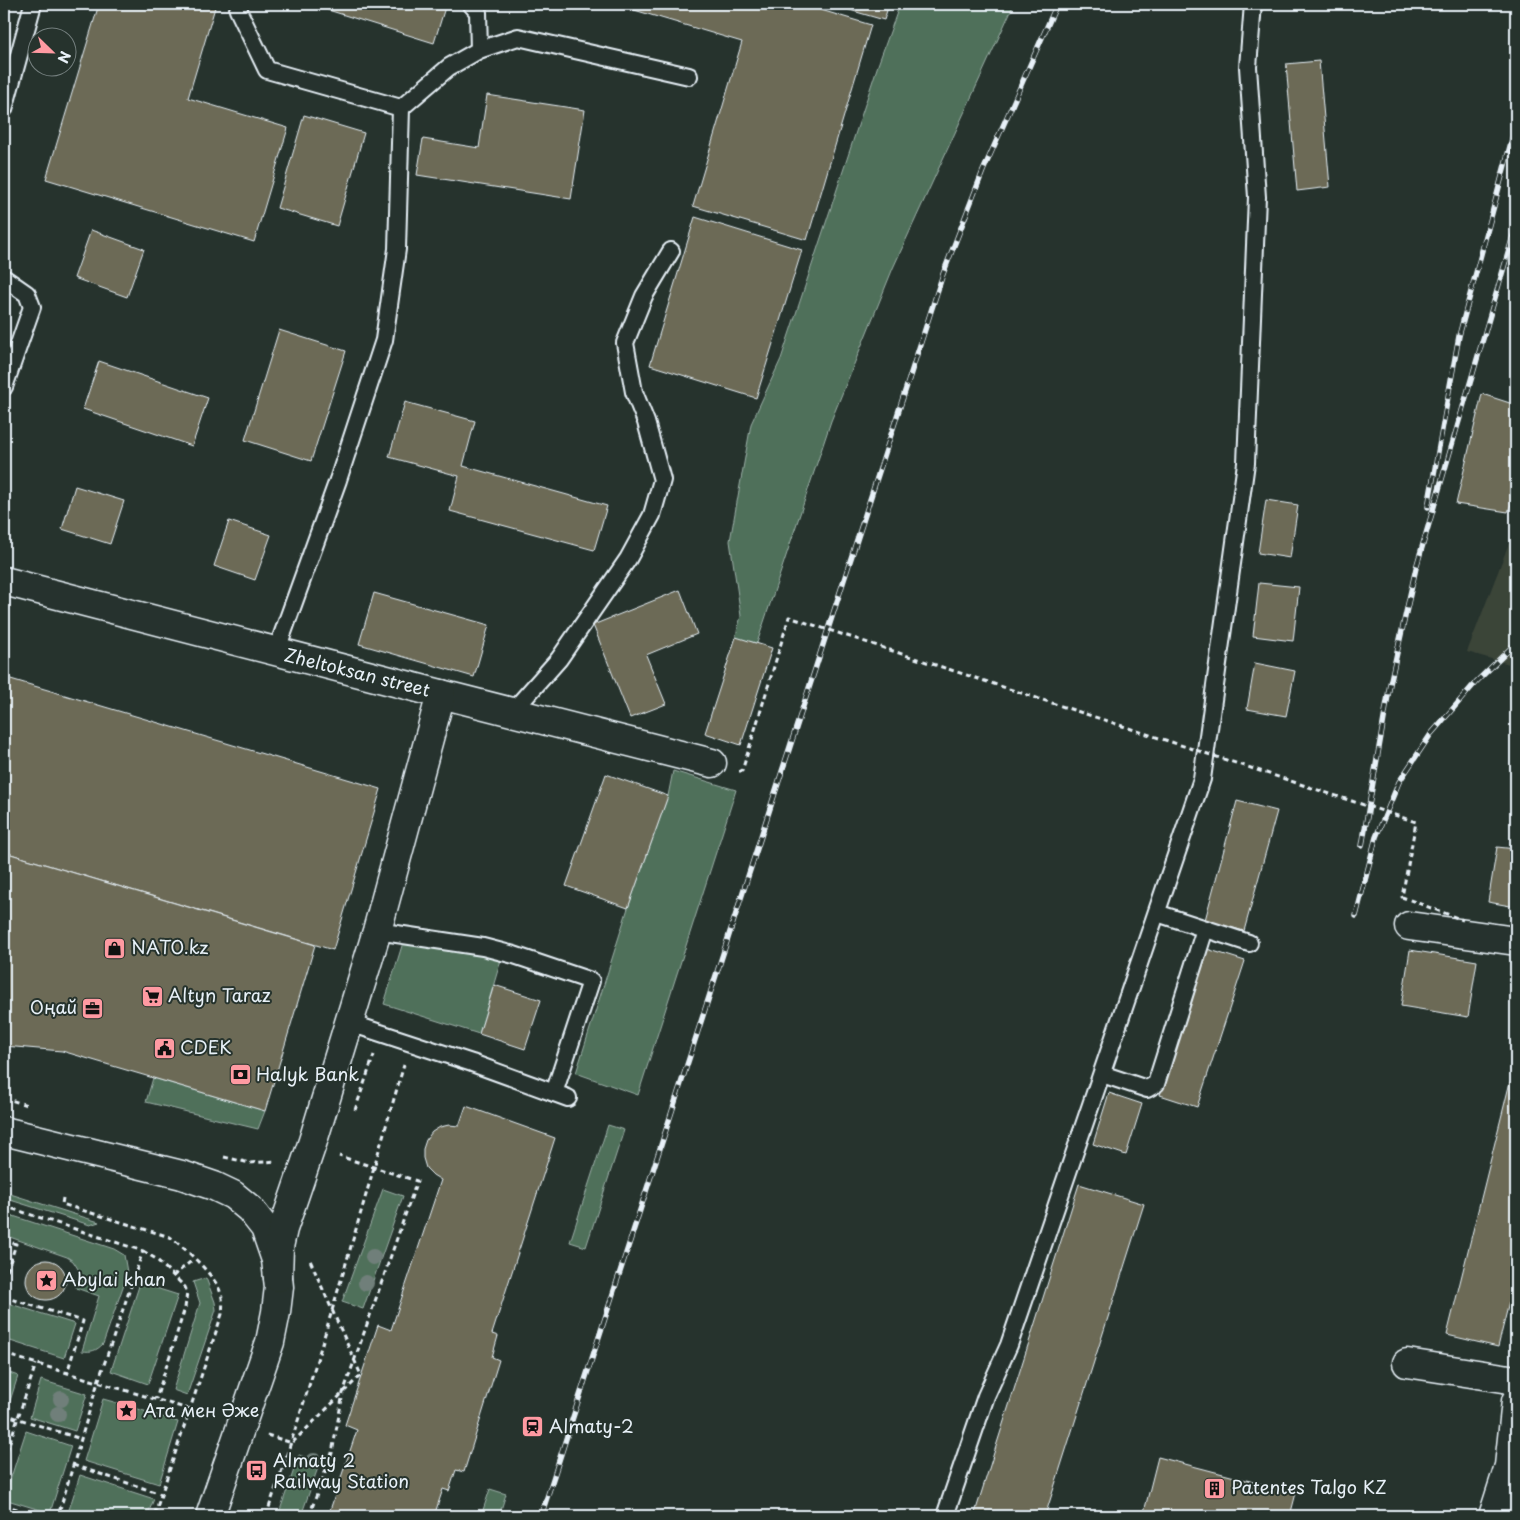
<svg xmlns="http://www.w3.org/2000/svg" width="1520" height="1520" viewBox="0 0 1520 1520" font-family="'Playpen Sans',sans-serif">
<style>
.built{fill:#3b4439}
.green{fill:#50705a;stroke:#9cb0a9}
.building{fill:#6c6b56;stroke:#e8f1f8}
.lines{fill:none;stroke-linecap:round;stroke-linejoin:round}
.service-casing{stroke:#e8f1f8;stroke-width:20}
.minor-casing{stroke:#e8f1f8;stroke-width:31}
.path{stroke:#e8f1f8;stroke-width:3;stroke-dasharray:5 4;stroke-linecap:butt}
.service{stroke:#26332d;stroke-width:16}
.minor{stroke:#26332d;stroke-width:28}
.rail-casing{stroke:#e8f1f8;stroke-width:5.5}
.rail{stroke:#26332d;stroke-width:4;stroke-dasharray:11;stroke-linecap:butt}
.path-bridge{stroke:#e8f1f8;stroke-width:3;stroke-dasharray:5 4;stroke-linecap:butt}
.tree{fill:#6f7f7a}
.labels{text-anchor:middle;stroke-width:4;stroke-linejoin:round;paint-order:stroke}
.street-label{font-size:18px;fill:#e8f1f8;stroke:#26332d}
.poi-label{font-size:18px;fill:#e8f1f8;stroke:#26332d;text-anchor:start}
</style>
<rect width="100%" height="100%" fill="#26332d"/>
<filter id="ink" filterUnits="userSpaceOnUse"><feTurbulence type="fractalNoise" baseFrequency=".02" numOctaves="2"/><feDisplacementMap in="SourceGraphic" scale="10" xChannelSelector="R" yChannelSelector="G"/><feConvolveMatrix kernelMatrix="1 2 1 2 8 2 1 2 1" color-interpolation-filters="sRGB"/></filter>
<g filter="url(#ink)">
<path class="built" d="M1516 525V666L1467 652Z"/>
<g class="green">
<path d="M900 4H1014L893 268 831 421 757 643 735 639 741 616 730 541 751 424 781 359 878 65Z"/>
<path d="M673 771 736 790 638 1095 576 1073 628 908 668 796Z"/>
<path d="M405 936 503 953 479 1034 384 1004Z"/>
<path d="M153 1078 265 1111 258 1129 146 1102Z"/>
<path d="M608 1125 624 1130 586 1247 570 1242Z"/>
<path d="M383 1189 403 1196 363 1309 342 1302Z"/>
<path d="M4 1192 99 1222 90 1225 4 1198Z"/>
<path d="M4 1213 114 1249 124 1255 127 1272 125 1281 103 1344C96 1351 92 1352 82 1351L99 1296 76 1288 80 1272 73 1261 67 1257 4 1235Z"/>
<path d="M206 1278 215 1302 216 1310 187 1395 173 1390 200 1303 193 1282Z"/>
<path d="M140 1283 178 1295 148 1384 111 1371Z"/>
<path d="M4 1302 75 1324 64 1358 4 1339Z"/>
<path d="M4 1371 18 1376 8 1407 4 1406Z"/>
<path d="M41 1380 87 1394 75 1431 30 1417Z"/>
<path d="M103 1399 121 1404 119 1414 131 1418 135 1408 178 1422 159 1484 84 1461Z"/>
<path d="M26 1431 71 1446 50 1513 4 1499Z"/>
<path d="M299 1455 320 1462 301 1516H278Z"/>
<path d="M80 1475 154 1499 147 1516H67Z"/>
<path d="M490 1489 506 1494 499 1516H481Z"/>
</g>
<g class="building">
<path d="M99 4H216L188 98 288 128 254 242 46 179Z"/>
<path d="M309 4H446L434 43Z"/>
<path d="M614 4H801L871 25 807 240 693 206 742 42Z"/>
<path d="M829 4H889L884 20Z"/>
<path d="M1319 61 1330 187 1297 191 1286 64Z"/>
<path d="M487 95 585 110 571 199 417 175 423 139 479 148Z"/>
<path d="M304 115 364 133 337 226 277 208Z"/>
<path d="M695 217 802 250 756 398 650 365Z"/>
<path d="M91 230 144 249 127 297 74 278Z"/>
<path d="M279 330 346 351 311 461 245 440Z"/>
<path d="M99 361 208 398 192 446 83 409Z"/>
<path d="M1482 394 1516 405V491L1508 512 1456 504Z"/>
<path d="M405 402 475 421 463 466 607 506 594 550 450 511 459 476 389 457Z"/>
<path d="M75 486 124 501 110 544 62 529Z"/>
<path d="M1266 500 1298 505 1290 558 1258 553Z"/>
<path d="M229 521 271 535 255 580 214 566Z"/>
<path d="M1259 583 1299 587 1293 641 1253 636Z"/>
<path d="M680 590 697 634 646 655 666 704 630 718 593 625Z"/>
<path d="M374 593 489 625 474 677 359 644Z"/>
<path d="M736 637 772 648 741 745 705 733Z"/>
<path d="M1255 663 1295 671 1286 716 1247 709Z"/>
<path d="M4 677 381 789 333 950 4 852Z"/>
<path d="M606 774 668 796 628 908 566 886Z"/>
<path d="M1237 801 1277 811 1244 931 1205 920Z"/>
<path d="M1497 847 1516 849V907L1488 902Z"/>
<path d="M4 852 315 945 265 1111 62 1051 4 1046Z"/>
<path d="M1207 949 1245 961 1197 1107 1160 1095Z"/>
<path d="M1410 950 1477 961 1468 1017 1401 1006Z"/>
<path d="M494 985 541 1000 525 1049 479 1034Z"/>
<path d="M1510 1082 1516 1083V1274L1498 1347 1447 1335Z"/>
<path d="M1109 1093 1142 1104 1126 1155 1093 1144Z"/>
<path d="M466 1106 555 1138 492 1334 498 1336 492 1357 499 1360 464 1472 456 1470 449 1491 443 1489 434 1516H328L357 1430 345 1425 378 1325 391 1330 441 1180 433 1175 426 1168 423 1158V1149L426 1140 432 1132 440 1127 449 1125 459 1126Z"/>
<path d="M1079 1184 1144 1204 1045 1516H974Z"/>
<circle cx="46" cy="1280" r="20"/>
<path d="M1158 1457 1296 1493 1290 1516H1143Z"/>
</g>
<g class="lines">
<defs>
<g id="service">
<path d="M240 4 238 10 267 70 401 108"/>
<path d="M471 4 478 12 479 50"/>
<path d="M4 109 33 4"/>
<path d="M4 278 27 294 32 307 4 387"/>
<path d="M276 652 338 480 384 340 397 249 401 108 449 67 479 50 518 37 689 76"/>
<path d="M512 712 559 659 628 559 652 515 662 480 646 422 634 392 625 343 644 296 671 251"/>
<path d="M1157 913 1249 943"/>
<path d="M377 931 483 947 514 955 591 981 554 1093"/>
<path d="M350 1023 472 1063 568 1098"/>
<path d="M1102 1074 1147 1089 1156 1084 1205 929"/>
<path d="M945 1516 986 1396 1009 1345 1202 779 1246 463 1257 197 1248 67 1253 4"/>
</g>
<g id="minor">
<path d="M4 581 441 694 712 763"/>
<path d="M1409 926 1516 941"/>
<path d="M4 1131 182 1175 214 1186 233 1195 250 1209 265 1228 276 1260 279 1287 276 1312 270 1342 210 1516"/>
<path d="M278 1277 279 1247 283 1229 313 1141 377 931 441 694"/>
<path d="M1407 1363 1516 1380"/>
<path d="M1493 1516 1509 1466 1516 1401"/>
</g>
</defs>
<use href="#service" class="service-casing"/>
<use href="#minor" class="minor-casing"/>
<g class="path">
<path d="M739 771H742L757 723"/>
<path d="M4 1098 27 1105"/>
<path d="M355 1110 374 1055"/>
<path d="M224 1157 250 1163 277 1161"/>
<path d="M63 1198 62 1204 170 1237C183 1246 215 1276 220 1291 223 1298 223 1306 222 1314L154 1516"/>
<path d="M4 1206 143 1251 98 1382 58 1516"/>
<path d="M4 1240 16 1244 4 1281"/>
<path d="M143 1251 156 1259 185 1287 187 1292 185 1308 156 1399"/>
<path d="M173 1276 194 1259"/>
<path d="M4 1297 83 1321 67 1373"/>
<path d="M4 1354 205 1414"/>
<path d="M4 1414 81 1439"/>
<path d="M267 1435 292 1443 361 1375 309 1258"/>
<path d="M4 1459 36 1364"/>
<path d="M73 1465 161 1494"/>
<path d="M4 1505 39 1516"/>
<path d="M266 1516C318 1368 359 1216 404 1065"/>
<path d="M309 1516 332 1453 343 1393 417 1181 339 1156"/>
</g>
<use href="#service" class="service"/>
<use href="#minor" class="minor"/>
<defs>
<g id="rail">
<path d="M1428 507 1459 336 1516 124"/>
<path d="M1362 846 1390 684 1416 568 1516 226"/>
<path d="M1356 916 1376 837 1399 782 1431 734 1476 682 1516 643"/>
<path d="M541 1516 943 274 983 171 1057 4"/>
</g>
</defs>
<use href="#rail" class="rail-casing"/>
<use href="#rail" class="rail"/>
<path class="path-bridge" d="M757 723 789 617 1416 822 1402 897 1463 920"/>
</g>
<g class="tree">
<circle cx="373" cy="1257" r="8"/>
<circle cx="366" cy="1283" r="8"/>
<circle cx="61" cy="1399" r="8"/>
<circle cx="58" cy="1414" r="8"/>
<circle cx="314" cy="1461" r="8"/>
</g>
</g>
<defs>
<symbol id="shop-square" viewBox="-11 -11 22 22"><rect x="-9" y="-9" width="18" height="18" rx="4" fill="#ff9aa2" stroke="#26332d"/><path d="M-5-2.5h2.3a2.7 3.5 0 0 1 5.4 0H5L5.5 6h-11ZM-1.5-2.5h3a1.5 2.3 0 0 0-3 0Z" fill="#111"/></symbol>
<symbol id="supermarket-square" viewBox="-11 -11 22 22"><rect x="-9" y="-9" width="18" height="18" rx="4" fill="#ff9aa2" stroke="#26332d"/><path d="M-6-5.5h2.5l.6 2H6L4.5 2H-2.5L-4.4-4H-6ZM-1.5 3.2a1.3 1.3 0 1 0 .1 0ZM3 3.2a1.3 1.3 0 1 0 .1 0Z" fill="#111"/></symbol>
<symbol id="office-square" viewBox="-11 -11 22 22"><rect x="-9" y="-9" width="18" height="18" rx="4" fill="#ff9aa2" stroke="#26332d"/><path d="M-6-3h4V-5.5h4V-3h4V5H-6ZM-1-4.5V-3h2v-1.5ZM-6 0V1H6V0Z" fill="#111"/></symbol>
<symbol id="civic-square" viewBox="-11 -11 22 22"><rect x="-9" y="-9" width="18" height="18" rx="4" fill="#ff9aa2" stroke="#26332d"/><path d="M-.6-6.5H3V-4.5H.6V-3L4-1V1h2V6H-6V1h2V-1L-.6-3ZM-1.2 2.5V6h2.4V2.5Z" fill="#111"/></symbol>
<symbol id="bank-square" viewBox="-11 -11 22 22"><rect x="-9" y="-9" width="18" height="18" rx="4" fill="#ff9aa2" stroke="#26332d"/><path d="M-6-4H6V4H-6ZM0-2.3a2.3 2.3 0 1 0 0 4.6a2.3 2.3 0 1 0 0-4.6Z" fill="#111"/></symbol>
<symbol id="sight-square" viewBox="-11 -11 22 22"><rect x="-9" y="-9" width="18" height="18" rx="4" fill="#ff9aa2" stroke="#26332d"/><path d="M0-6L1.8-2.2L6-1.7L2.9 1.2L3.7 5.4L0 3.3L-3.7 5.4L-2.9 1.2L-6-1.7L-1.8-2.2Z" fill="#111"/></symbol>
<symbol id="station-square" viewBox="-11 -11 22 22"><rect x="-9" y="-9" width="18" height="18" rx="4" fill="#ff9aa2" stroke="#26332d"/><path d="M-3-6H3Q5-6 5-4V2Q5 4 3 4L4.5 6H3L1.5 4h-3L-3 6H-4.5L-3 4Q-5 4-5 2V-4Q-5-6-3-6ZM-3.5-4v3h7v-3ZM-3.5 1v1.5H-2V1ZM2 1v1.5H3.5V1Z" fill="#111"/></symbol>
<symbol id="bus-square" viewBox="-11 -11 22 22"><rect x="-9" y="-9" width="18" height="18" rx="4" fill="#ff9aa2" stroke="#26332d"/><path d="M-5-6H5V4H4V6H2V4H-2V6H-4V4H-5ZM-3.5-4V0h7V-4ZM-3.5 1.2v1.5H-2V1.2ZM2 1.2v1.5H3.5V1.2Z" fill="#111"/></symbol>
<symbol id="building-square" viewBox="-11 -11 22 22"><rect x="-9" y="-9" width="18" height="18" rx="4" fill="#ff9aa2" stroke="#26332d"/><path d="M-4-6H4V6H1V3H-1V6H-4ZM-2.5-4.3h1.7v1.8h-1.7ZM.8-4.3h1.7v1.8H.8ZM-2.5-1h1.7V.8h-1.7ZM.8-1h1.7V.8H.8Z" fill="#111"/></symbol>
</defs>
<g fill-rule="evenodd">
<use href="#shop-square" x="102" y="936" width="25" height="25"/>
<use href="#supermarket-square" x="140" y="984" width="25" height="25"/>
<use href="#office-square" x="80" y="996" width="25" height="25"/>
<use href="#civic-square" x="152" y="1036" width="25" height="25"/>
<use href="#bank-square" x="228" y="1062" width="25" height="25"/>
<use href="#sight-square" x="34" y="1268" width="25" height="25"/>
<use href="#sight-square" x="114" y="1398" width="25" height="25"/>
<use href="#station-square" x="520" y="1414" width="25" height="25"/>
<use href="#bus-square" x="244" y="1458" width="25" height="25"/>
<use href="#building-square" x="1202" y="1476" width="25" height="25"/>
</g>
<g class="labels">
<g class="street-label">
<text transform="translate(357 673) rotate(14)" y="6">Zheltoksan street</text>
</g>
<g class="poi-label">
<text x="131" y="954">NATO.kz</text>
<text x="168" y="1002">Altyn Taraz</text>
<text x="77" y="1014" text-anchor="end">Оңай</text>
<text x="180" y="1054">CDEK</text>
<text x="256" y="1081">Halyk Bank</text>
<text x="62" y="1286">Abylai khan</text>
<text x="143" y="1417">Ата мен Әже</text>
<text x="549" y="1433">Almaty-2</text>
<text x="273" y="1467">Almaty 2<tspan x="273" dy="21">Railway Station</tspan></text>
<text x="1231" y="1494">Patentes Talgo KZ</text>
</g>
</g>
<rect width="1520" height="1520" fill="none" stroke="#26332d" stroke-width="20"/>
<rect x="10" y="10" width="1500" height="1500" fill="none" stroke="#e8f1f8" stroke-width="2" filter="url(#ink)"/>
<g transform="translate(52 52) rotate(113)"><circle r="24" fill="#26332d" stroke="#747f7e"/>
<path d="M0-4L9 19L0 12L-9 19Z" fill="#ff9aa2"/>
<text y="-8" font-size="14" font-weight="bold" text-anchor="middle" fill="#e8f1f8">N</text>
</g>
</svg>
